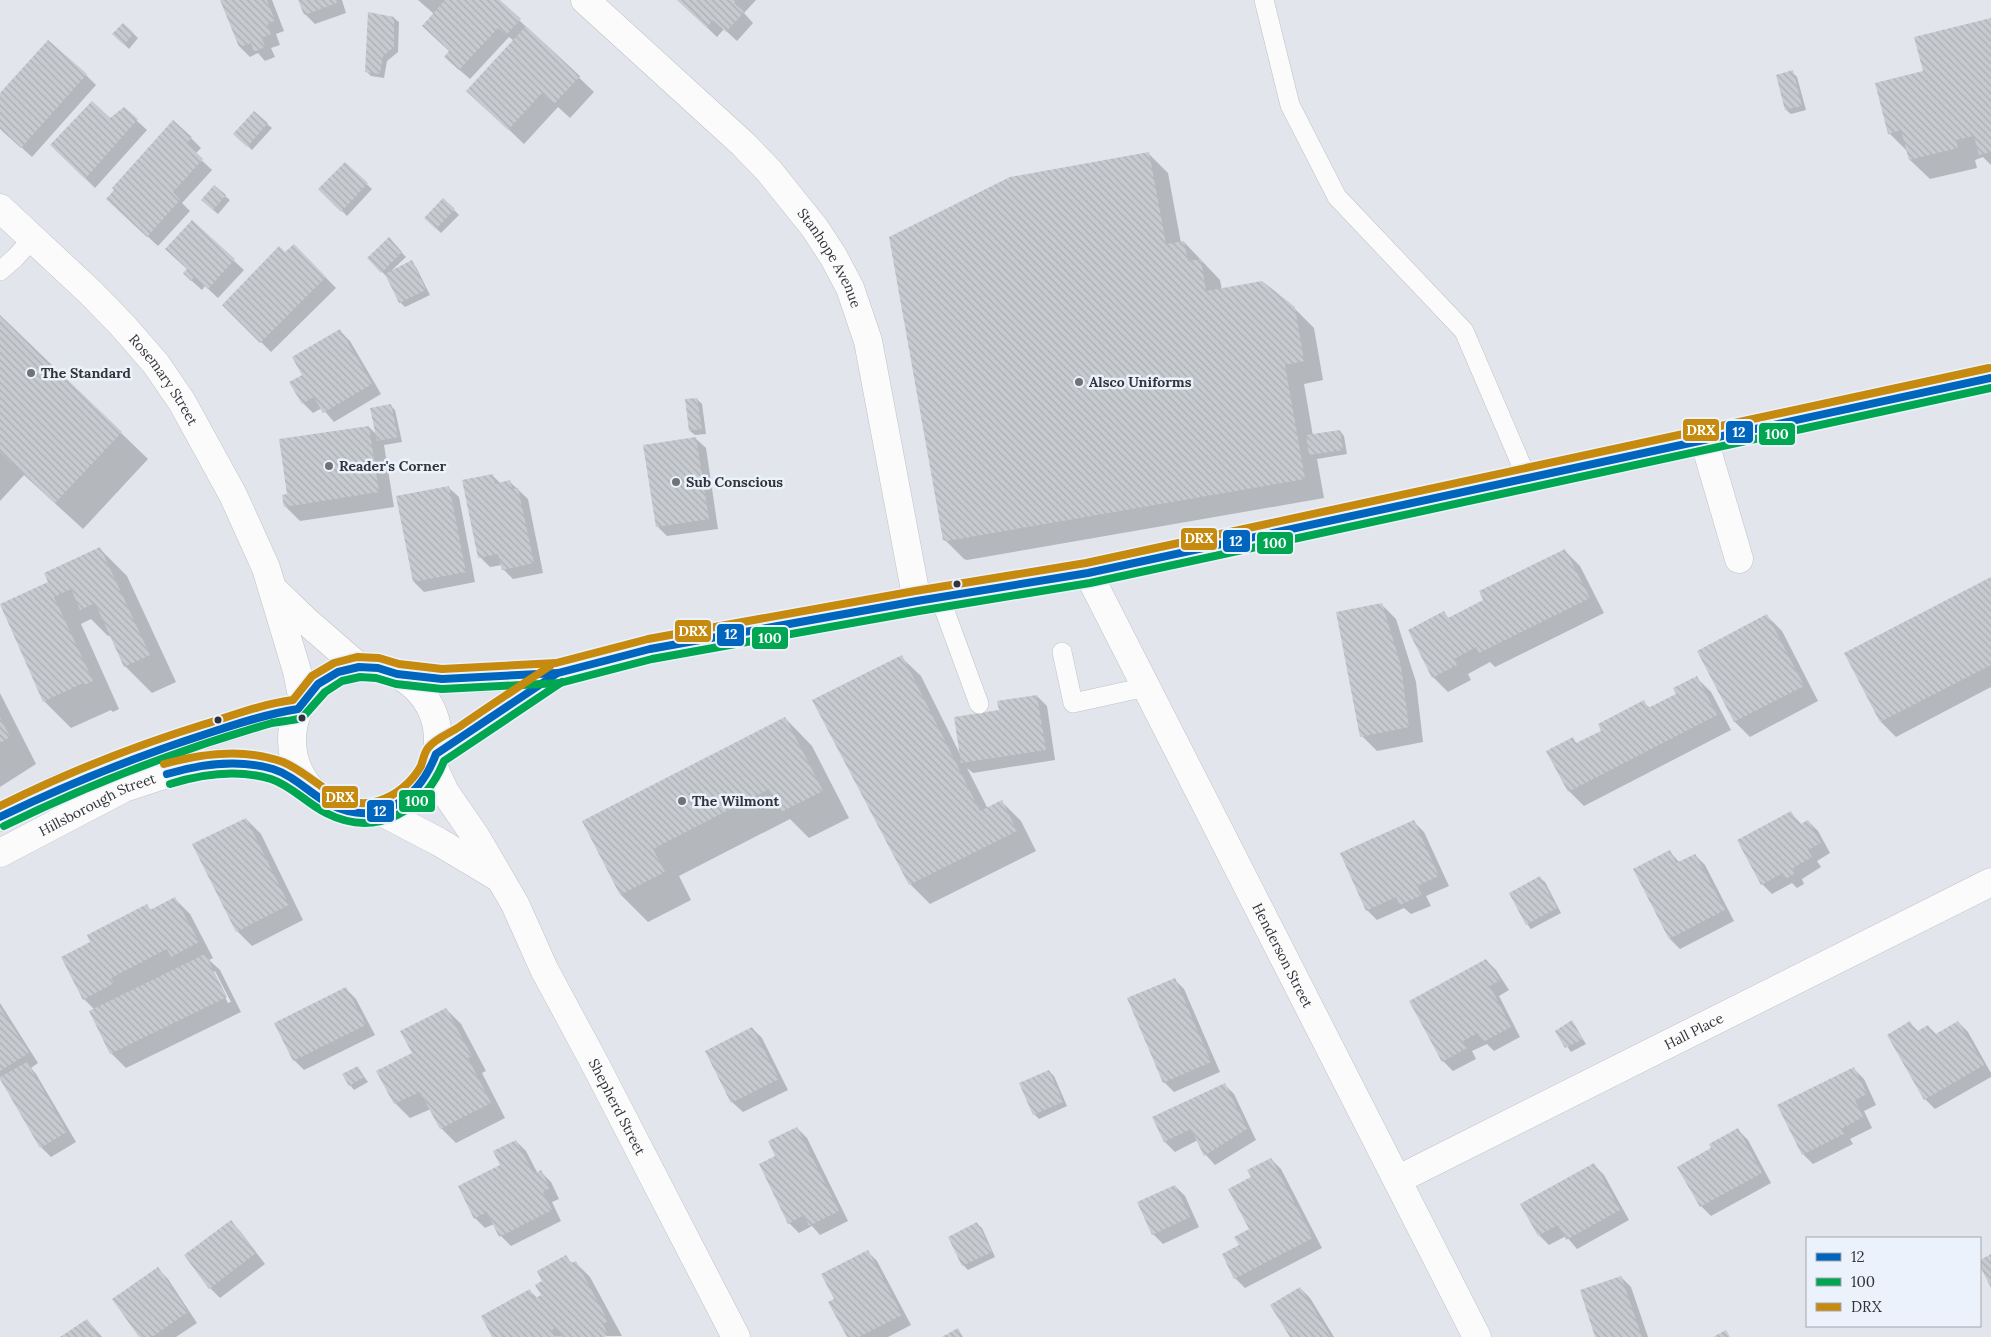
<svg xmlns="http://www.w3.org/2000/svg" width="1991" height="1337" viewBox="0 0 1991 1337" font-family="Lora,serif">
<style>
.shadow{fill:#0003;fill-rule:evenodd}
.building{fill:url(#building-back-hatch)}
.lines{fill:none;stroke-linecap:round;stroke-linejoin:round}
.service-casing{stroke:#bfc2c6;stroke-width:20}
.minor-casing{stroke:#bfc2c6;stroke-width:29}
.primary-casing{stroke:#bfc2c6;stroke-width:29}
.service{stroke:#fbfbfc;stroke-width:19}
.minor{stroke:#fbfbfc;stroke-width:28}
.primary{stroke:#fbfbfc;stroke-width:28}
.bus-1-casing{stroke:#ecf2fc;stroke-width:11}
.bus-2-casing{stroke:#ecf2fc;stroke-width:11}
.bus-3-casing{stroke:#ecf2fc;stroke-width:11}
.bus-1{stroke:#0065bd;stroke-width:8}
.bus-2{stroke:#00a651;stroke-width:8}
.bus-3{stroke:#c68a0e;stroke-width:8}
.poi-dot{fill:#707278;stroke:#ecf2fc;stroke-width:2}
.bus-dot{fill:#323439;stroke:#ecf2fc;stroke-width:2}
.labels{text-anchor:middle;stroke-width:5;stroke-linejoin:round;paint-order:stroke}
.street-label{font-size:14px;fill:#323439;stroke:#ecf2fc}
.poi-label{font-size:14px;font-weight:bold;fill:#323439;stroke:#ecf2fc;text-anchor:start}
.line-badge{stroke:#ecf2fc;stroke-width:2}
.badge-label{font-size:14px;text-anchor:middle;font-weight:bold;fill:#fff}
</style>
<defs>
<pattern id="building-back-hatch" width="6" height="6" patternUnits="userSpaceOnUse" patternTransform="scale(1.25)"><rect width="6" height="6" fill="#c7cace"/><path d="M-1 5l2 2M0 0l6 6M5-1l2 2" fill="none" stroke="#abaeb2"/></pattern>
</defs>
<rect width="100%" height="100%" fill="#e2e5ec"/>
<g class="shadow">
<path d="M221 0H272L284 31 276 34 280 45 271 48 275 57 265 61 258 53 250 57 240 47Z"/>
<path d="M299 0H342L346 13 315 24 305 14Z"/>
<path d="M418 0H498L594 92 570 118 558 107 524 144 483 105 514 41 509 37 470 79 456 67 434 14Z"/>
<path d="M678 0H756L744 13 753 23 737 41 724 29 717 37Z"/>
<path d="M394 18 399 22 398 52 387 61 384 78 371 76 366 71Z"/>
<path d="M1991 20V165L1983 157 1975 160 1977 168 1930 179 1910 160 1908 152 1889 133 1925 72Z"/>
<path d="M123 24 138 38 129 49 114 34Z"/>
<path d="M1792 72 1797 77 1806 110 1791 114 1786 110Z"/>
<path d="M86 75 96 85 32 157 0 128V95Z"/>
<path d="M124 109 147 130 95 188 52 145 110 120Z"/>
<path d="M254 113 272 128 252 150 235 134Z"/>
<path d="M191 138 201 148 195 154 212 170 182 203 190 211 158 246 118 209Z"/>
<path d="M1149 154 1168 173 1181 243 1184 242 1220 280 1222 290 1294 308 1314 328 1323 380 1304 384 1313 436 1340 431 1344 436 1347 454 1317 459 1324 498 967 560 964 559 944 539Z"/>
<path d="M345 164 372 189 347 216 320 189Z"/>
<path d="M225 196 230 200 218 214 207 205Z"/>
<path d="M443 199 459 215 441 233 425 218Z"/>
<path d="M192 222 244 270 218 298 205 286 202 290 184 274 188 270Z"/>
<path d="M389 239 406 257 391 271 412 262 416 267 430 295 405 307 400 302 386 276 369 258Z"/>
<path d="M294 245 336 288 271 352 224 305Z"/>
<path d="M0 316 148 459 83 529 24 475 0 501Z"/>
<path d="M340 331 350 341 381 394 334 422 322 408 313 413 303 403 291 383 304 375Z"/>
<path d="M697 399 702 404 706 434 695 435 690 431Z"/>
<path d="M390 405 395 410 402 442 384 445 394 507 300 521 285 506 289 495 369 427 377 435Z"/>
<path d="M695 438 706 448 718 529 667 536 657 526Z"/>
<path d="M492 475 501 484 510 482 528 499 543 573 513 579 503 569 502 565 490 567 480 557Z"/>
<path d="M448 487 459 497 475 582 424 592 414 582Z"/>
<path d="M100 549 127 576 176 682 152 693 125 666 111 635 108 636 91 619 81 624 119 709 113 712 111 710 71 728 44 701 1 606 50 583Z"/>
<path d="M1565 551 1580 566 1604 613 1495 667 1490 662 1468 674 1471 680 1448 692 1433 677 1443 613 1450 619 1485 601Z"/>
<path d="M1991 578V687L1896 737 1881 722 1846 653Z"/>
<path d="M1381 604 1396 619 1416 682 1423 742 1377 751 1362 736Z"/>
<path d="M1767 616 1782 631 1818 701 1750 737 1735 722 1699 651Z"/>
<path d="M901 657 921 676 961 756 1000 711 1037 696 1047 706 1055 760 973 773 967 768 988 809 1002 802 1021 821 1036 851 930 904 910 884Z"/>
<path d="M1696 677 1711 692 1731 730 1584 806 1569 791 1572 739 1577 744 1603 732 1643 702 1650 708 1678 694Z"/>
<path d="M0 693 36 764 0 787Z"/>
<path d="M785 718 812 746 849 818 809 838 790 819 679 876 691 900 648 922 621 895 584 821Z"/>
<path d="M1791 813 1802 825 1808 821 1818 831 1830 853 1817 861 1821 867 1802 879 1804 884 1797 888 1792 883 1772 894 1762 884Z"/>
<path d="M246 819 261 834 303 920 252 946 237 931Z"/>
<path d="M1414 822 1424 832 1449 886 1426 896 1431 906 1411 914 1404 908 1377 920 1367 910Z"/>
<path d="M1669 851 1680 863 1695 855 1705 865 1734 921 1680 949 1670 939 1634 869Z"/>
<path d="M1540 878 1545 882 1561 913 1531 929 1527 924Z"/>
<path d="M175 899 190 914 213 958 209 960 220 970 241 1012 126 1068 111 1053 94 1009 84 999 92 942 147 906 152 911ZM212 971H215L231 1002 228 1003Z"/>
<path d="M1486 960 1496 970 1509 990 1499 996 1520 1037 1494 1051 1487 1044 1472 1051 1476 1059 1453 1071 1443 1061Z"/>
<path d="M1174 979 1184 989 1220 1072 1174 1092 1164 1082Z"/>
<path d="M346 989 356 999 375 1035 304 1070 294 1060Z"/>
<path d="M0 1003 38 1063 31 1068 36 1074 76 1142 51 1157 41 1147 0 1077Z"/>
<path d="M446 1009 461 1024 486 1071 482 1073 505 1118 456 1143 441 1128 431 1109 410 1118 395 1103 413 1054Z"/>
<path d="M1572 1022 1586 1044 1571 1052 1556 1031Z"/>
<path d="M1958 1022 1968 1032 1991 1073V1077L1935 1109 1925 1099 1888 1036 1910 1023 1919 1032 1928 1026 1937 1035Z"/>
<path d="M752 1028 762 1038 788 1090 743 1112 733 1103 707 1051Z"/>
<path d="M357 1067 368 1082 354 1090 350 1085Z"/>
<path d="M1854 1069 1864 1079 1876 1105 1864 1111 1872 1128 1850 1139 1853 1144 1813 1164 1803 1154Z"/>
<path d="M1049 1071 1054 1076 1067 1106 1039 1119 1034 1114Z"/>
<path d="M1224 1084 1234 1094 1256 1140 1215 1165 1206 1155 1198 1140 1175 1152 1165 1142 1154 1118Z"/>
<path d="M797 1128 807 1138 848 1221 820 1235 812 1226 799 1233 789 1223Z"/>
<path d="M1738 1130 1748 1140 1771 1183 1711 1216 1701 1206 1713 1148Z"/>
<path d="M516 1141 526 1151 538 1174 541 1172 551 1182 559 1199 552 1202 561 1221 511 1246 501 1236 494 1224 485 1228 475 1218 501 1166Z"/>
<path d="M1271 1159 1281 1169 1322 1248 1245 1288 1235 1278 1240 1246 1250 1229 1253 1177Z"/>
<path d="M1594 1165 1604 1175 1629 1220 1577 1249 1566 1236 1549 1245 1539 1235 1522 1204Z"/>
<path d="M1175 1186 1185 1196 1199 1227 1163 1244 1153 1234Z"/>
<path d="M230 1221 240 1231 265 1264 220 1298 210 1288Z"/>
<path d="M977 1224 982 1228 995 1257 968 1270 963 1265Z"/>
<path d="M867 1251 877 1261 911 1325 888 1337H848L836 1299Z"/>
<path d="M566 1257 573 1264 575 1262 590 1277 622 1336 494 1337 530 1291 537 1298 542 1296 544 1282Z"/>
<path d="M158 1269 168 1279 197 1323 176 1337H140Z"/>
<path d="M1621 1277 1631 1287 1648 1337H1597Z"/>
<path d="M1300 1288 1310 1298 1334 1337H1291Z"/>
<path d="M87 1320 102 1337H62Z"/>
</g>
<g class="building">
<path d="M220 0H267L275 21 267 24 271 34 262 38 265 47 254 52 251 43 239 47Z"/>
<path d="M298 0H336L337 3 304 15Z"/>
<path d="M445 0H500L521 19 506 35 498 28 459 70 444 57 449 51 422 26Z"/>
<path d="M677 0H737L734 3 744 12 726 32 713 20 707 28Z"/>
<path d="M368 12 394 17V47L383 56 380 74 365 72Z"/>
<path d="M1991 18V152L1979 155 1974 136 1956 140 1958 148 1909 160 1901 130 1888 134 1875 83 1923 71 1914 37Z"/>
<path d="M123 23 134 33 124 45 112 34Z"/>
<path d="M526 26 581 77H579L554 104 542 93 508 130 466 91Z"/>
<path d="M48 40 87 74 21 148 0 129V93Z"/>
<path d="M1793 70 1802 106 1785 110 1776 75Z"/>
<path d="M92 101 110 118 124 107 138 119 85 179 50 145Z"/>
<path d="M254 111 268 123 247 147 233 134Z"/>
<path d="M173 120 192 137 186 143 203 159 173 192 180 200 147 237 106 199 114 190 112 188Z"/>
<path d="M1149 152 1166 244 1184 241 1188 261 1201 259 1206 291 1262 281 1295 307 1304 361 1285 365 1305 479 947 541 943 540 889 237 1010 177Z"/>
<path d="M345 162 368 183 341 212 318 189Z"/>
<path d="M214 185 226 195 213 210 201 200Z"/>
<path d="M443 198 455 209 436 229 424 218Z"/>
<path d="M192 220 235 259 208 289 194 277 191 281 183 273 187 269 165 249Z"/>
<path d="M389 237 402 252 381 273 367 258Z"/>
<path d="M294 244 326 277 260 343 222 305 279 246 285 252Z"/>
<path d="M412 260 426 290 399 303 385 274Z"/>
<path d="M0 315 122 432 55 503 0 452Z"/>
<path d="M340 329 372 384 323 413 314 397 302 404 289 382 302 375 292 357Z"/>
<path d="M697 398 702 429 689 431 685 399Z"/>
<path d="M391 404 398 437 377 441 370 408Z"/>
<path d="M369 426 379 492 284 507 282 495 287 494 279 439Z"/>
<path d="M1340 430 1343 450 1309 455 1306 435Z"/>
<path d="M696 437 709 519 656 527 643 445Z"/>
<path d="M493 474 495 484 510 480 512 489 518 488 534 563 502 570 498 554 478 558 462 480Z"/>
<path d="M449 486 466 572 413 582 396 496Z"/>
<path d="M100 547 150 655 124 667 95 603 80 610 71 589 54 597 93 681 85 685 83 683 43 702 0 604 48 582 44 573Z"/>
<path d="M1565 549 1590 598 1479 653 1476 647 1454 659 1457 665 1432 678 1408 630 1444 611 1448 618 1483 600 1479 591Z"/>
<path d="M1991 577V665L1880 722 1844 653Z"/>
<path d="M1382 603 1401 666 1409 727 1360 737 1336 612Z"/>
<path d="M1767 614 1804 686 1734 722 1697 651Z"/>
<path d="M902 655 980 811 1002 800 1017 831 909 885 812 700Z"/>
<path d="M1697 676 1717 715 1568 792 1546 751 1573 737 1576 743 1601 731 1598 724 1644 700 1648 708 1676 694 1673 688Z"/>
<path d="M1037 695 1046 750 961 763 954 717 999 710 997 701Z"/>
<path d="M0 717 10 737 0 743Z"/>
<path d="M785 717 823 791 781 812 769 789 653 849 665 872 620 895 582 821Z"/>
<path d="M1791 811 1799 825 1808 820 1821 843 1808 850 1812 857 1793 868 1795 873 1786 879 1783 873 1761 885 1737 840Z"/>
<path d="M246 818 289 905 236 932 192 844Z"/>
<path d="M1414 820 1439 876 1417 886 1422 895 1400 905 1396 897 1366 911 1340 853Z"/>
<path d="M1670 850 1676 863 1695 854 1725 910 1669 939 1633 869Z"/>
<path d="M1540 876 1557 908 1526 925 1509 893Z"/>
<path d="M175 897 199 942 171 957 167 949 111 978 114 983 83 1000 61 957 90 942 87 935 147 904 150 910Z"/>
<path d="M205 954 227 997 110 1054 89 1011Z"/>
<path d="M1486 959 1500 980 1490 986 1511 1027 1483 1042 1478 1033 1463 1041 1467 1048 1442 1062 1409 1001Z"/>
<path d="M1175 978 1211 1062 1163 1083 1127 998Z"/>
<path d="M346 987 366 1025 293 1061 274 1023Z"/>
<path d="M0 1007 29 1053 0 1071Z"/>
<path d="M446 1008 472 1056 468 1058 491 1103 440 1129 420 1092 394 1104 376 1071 412 1053 400 1031Z"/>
<path d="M1572 1020 1583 1039 1565 1048 1555 1031Z"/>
<path d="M1910 1021 1916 1032 1928 1025 1934 1035 1958 1021 1984 1065 1924 1100 1887 1035Z"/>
<path d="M752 1027 779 1079 731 1103 705 1051Z"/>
<path d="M27 1062 67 1132 40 1148 0 1079V1077Z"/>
<path d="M358 1066 364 1077 349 1086 342 1074Z"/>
<path d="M1854 1067 1867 1094 1855 1100 1863 1117 1841 1129 1844 1134 1802 1155 1777 1105Z"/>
<path d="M1049 1070 1063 1102 1033 1115 1019 1083Z"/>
<path d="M1225 1083 1247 1129 1204 1156 1191 1129 1164 1142 1152 1117Z"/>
<path d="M797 1127 839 1211 809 1226 804 1215 788 1224 759 1164 775 1156 768 1141Z"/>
<path d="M1738 1128 1762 1173 1700 1207 1677 1167 1711 1148 1709 1144Z"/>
<path d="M516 1140 534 1174 541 1170 550 1188 543 1192 552 1210 499 1237 487 1212 474 1219 458 1186 500 1165 493 1151Z"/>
<path d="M1271 1158 1313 1238 1234 1279 1222 1254 1239 1245 1234 1237 1249 1229 1228 1189 1251 1177 1247 1170Z"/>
<path d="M1594 1163 1620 1210 1566 1240 1558 1225 1538 1236 1520 1204Z"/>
<path d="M1175 1185 1190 1217 1152 1235 1137 1202Z"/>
<path d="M231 1220 256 1253 209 1289 184 1255Z"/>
<path d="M977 1222 992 1252 962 1266 948 1237Z"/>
<path d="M868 1250 902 1315 859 1337H847L828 1302 834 1299 821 1274Z"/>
<path d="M1991 1254V1288L1980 1266V1260Z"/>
<path d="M566 1255 571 1263 576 1261 608 1321 603 1324 608 1335 604 1337H562L556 1327 552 1330 556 1337H492L481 1316 530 1289 534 1299 541 1295 535 1285 542 1281 537 1271Z"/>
<path d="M158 1267 188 1312 152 1337H139L112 1299Z"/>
<path d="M1621 1276 1642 1337H1595L1580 1290Z"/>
<path d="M1300 1287 1331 1337H1290L1270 1305Z"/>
<path d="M87 1319 100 1337H60Z"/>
<path d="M958 1328 963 1337H942Z"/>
<path d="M1726 1330 1730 1337H1713Z"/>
</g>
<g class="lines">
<defs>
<g id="service">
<path d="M1264 0 1290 105 1337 197 1464 331 1527 478"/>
<path d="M0 271 15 258 32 239"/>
<path d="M940 598 979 704"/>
<path d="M1062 652 1073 703 1146 687"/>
</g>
<g id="minor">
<path id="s1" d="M585 0 743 144 769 171 814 227 833 256 850 288 868 341 917 601"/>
<path id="s2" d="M0 208 91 293 123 326 156 364 182 402 233 495 266 568 297 671 303 701"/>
<path d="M1704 440 1739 559"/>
<path id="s3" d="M1088 573 1477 1337"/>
<path d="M274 590 305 620 359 667"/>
<path id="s4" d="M433 766 445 792 476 837 515 904 544 969 594 1062 736 1337"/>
<path d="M380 811 439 842 496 876"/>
<path id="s5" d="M1397 1180 1991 882"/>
</g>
<g id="primary">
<circle cx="365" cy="740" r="73"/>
<path d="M397 674 442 679 483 678 558 673 650 649 917 601 1088 573 1991 378"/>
<path d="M436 754 556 674"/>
<path d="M0 817 59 788 174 744 272 713 298 709"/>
<path id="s6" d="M0 853 124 788 182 769 217 763H236L269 768 291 775 310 789"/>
</g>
</defs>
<use href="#service" class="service-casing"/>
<use href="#minor" class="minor-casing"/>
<use href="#primary" class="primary-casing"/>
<use href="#service" class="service"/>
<use href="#minor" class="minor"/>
<use href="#primary" class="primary"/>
<defs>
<g id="bus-1">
<path d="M167 774C201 764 238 759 273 769 295 776 310 794 331 805 379 828 419 799 436 754L556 674"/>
<path d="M0 817C68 784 137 756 209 733 239 723 267 714 298 709L318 684 338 672 359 667 378 668 397 674 442 679 558 673 650 649 917 601 1088 573 1991 378"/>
</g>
<g id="bus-2">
<path d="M170 784C202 774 238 769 271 779 292 786 306 803 326 813 377 839 425 810 444 761L562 682"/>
<path d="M4 826C90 784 180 749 272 723 282 721 292 721 302 718L325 692 342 681 360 677 376 678 396 684 442 689 560 683 652 659 919 611 1090 583 1991 388"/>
</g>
<g id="bus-3">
<path d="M164 764C203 753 245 748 283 762 315 775 340 813 378 801 396 796 412 782 421 766 423 760 424 753 428 748 434 739 450 733 459 727 489 706 520 686 550 666"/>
<path d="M0 806C66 773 134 746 205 724 234 715 262 704 293 700L312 676 334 663 357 657 379 658 399 664 442 669 556 663 648 639 915 591 1086 563 1989 368"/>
</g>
</defs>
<use href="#bus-1" class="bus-1-casing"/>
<use href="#bus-2" class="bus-2-casing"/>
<use href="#bus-3" class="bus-3-casing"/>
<use href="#bus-1" class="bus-1"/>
<use href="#bus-2" class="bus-2"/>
<use href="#bus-3" class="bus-3"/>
</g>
<g class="poi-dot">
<circle cx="31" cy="373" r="5"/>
<circle cx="1079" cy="382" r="5"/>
<circle cx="329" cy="466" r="5"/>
<circle cx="676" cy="482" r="5"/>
<circle cx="682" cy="801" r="5"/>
</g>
<g class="bus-dot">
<circle cx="957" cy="584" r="4.5"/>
<circle cx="302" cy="718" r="4.5"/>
<circle cx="218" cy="720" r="4.5"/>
</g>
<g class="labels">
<g class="street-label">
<text dy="5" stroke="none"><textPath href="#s1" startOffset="358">Stanhope Avenue</textPath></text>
<text dy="5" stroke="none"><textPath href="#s2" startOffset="238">Rosemary Street</textPath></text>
<text dy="5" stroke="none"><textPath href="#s6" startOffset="109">Hillsborough Street</textPath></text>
<text dy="5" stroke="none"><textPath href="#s3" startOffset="429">Henderson Street</textPath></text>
<text dy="5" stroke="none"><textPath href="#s5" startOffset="332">Hall Place</textPath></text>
<text dy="5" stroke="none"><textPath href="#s4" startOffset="388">Shepherd Street</textPath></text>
</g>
<g class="poi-label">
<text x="41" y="378">The Standard</text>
<text x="1089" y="387">Alsco Uniforms</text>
<text x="339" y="471">Reader's Corner</text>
<text x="686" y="487">Sub Conscious</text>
<text x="692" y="806">The Wilmont</text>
</g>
</g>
<g class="line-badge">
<rect x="1682" y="418" width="38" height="24" rx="5" fill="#c68a0e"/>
<rect x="1725" y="420" width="29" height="24" rx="5" fill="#0065bd"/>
<rect x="1758" y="422" width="38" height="24" rx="5" fill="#00a651"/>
<rect x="1180" y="527" width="38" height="24" rx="5" fill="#c68a0e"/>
<rect x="1222" y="529" width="29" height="24" rx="5" fill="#0065bd"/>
<rect x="1256" y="531" width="38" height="24" rx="5" fill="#00a651"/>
<rect x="674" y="619" width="38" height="24" rx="5" fill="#c68a0e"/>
<rect x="716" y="623" width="29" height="24" rx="5" fill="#0065bd"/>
<rect x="751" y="626" width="38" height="24" rx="5" fill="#00a651"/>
<rect x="321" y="785" width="38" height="24" rx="5" fill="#c68a0e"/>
<rect x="398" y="789" width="38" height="24" rx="5" fill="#00a651"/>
<rect x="366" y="799" width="29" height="24" rx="5" fill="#0065bd"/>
</g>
<g class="badge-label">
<text x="1701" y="435">DRX</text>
<text x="1739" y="437">12</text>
<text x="1777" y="439">100</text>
<text x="1199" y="543">DRX</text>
<text x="1236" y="546">12</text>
<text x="1275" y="548">100</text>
<text x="693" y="636">DRX</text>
<text x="731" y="639">12</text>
<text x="770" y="643">100</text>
<text x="340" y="802">DRX</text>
<text x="417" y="806">100</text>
<text x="380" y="816">12</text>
</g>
<rect x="1806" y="1237" width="175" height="90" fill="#ecf2fc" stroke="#a2a6ae"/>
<rect x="1816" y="1253" width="25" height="8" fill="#0065bd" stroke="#a2a6ae"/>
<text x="1851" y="1262" font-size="15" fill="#323439">12</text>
<rect x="1816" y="1278" width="25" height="8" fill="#00a651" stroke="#a2a6ae"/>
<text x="1851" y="1287" font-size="15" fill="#323439">100</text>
<rect x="1816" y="1303" width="25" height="8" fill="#c68a0e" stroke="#a2a6ae"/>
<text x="1851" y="1312" font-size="15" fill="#323439">DRX</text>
</svg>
